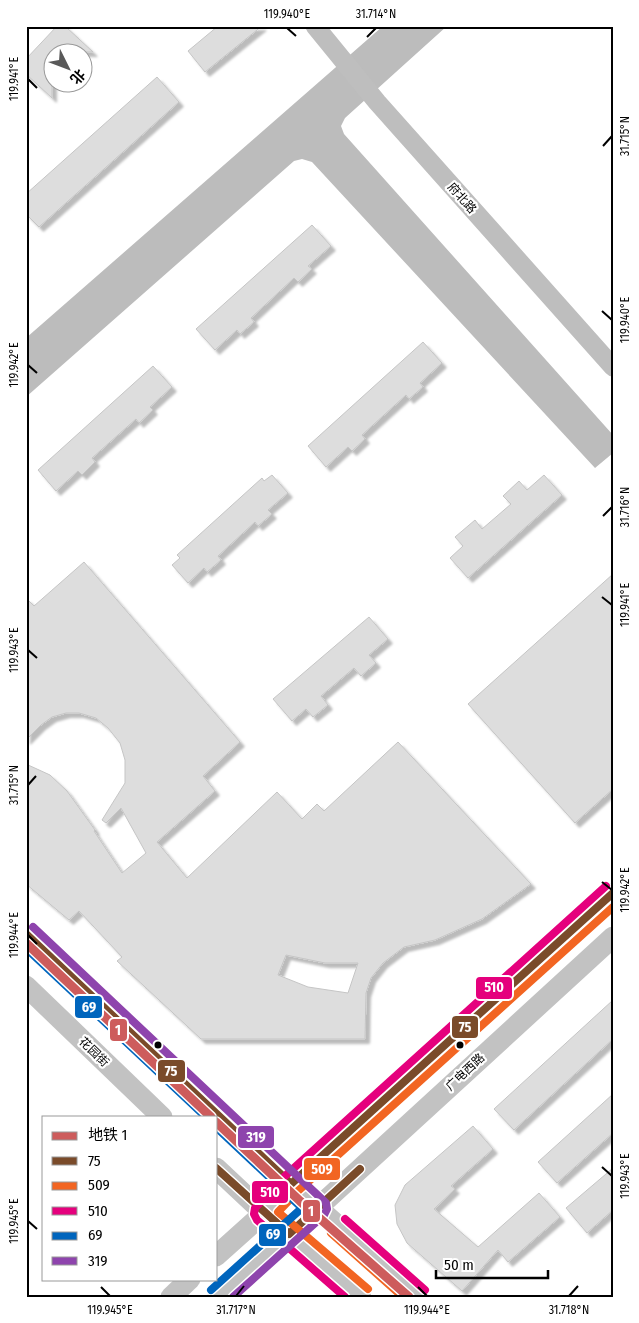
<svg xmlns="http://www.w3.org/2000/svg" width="639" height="1323" viewBox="0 0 639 1323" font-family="'Fira Sans Condensed','Noto Sans SC',sans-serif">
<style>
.water{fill:#bcbcbc}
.building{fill:#ddd;stroke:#c5c5c5;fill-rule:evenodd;filter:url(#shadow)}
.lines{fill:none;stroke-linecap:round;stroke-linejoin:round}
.tertiary{stroke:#bebebe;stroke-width:19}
.secondary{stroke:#c2c2c2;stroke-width:21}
.bus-1-casing{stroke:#fff;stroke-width:11}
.bus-2-casing{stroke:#fff;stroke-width:11}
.bus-3-casing{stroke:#fff;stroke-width:11}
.bus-4-casing{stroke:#fff;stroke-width:11}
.bus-5-casing{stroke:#fff;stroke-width:11}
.bus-1{stroke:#7a4b2a;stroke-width:8}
.bus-2{stroke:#f26522;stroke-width:8}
.bus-3{stroke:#e5007d;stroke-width:8}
.bus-4{stroke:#0065bd;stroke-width:8}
.bus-5{stroke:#8e44ad;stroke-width:8}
.metro-1-casing{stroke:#fff;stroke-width:12}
.metro-1{stroke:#cd5c5c;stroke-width:9}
.ticks{fill:none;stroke:#000;stroke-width:2}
.bus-dot{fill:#000;stroke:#fff;stroke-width:2}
.labels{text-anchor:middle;stroke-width:4.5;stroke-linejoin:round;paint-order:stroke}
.street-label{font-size:12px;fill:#000;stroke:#fff}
.line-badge{stroke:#fff;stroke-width:2}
.badge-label{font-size:14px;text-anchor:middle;font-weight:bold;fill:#fff}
.neatline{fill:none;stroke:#000;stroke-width:2}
.ticks-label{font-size:12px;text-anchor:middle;fill:#000}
</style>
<defs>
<filter id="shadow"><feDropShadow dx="4.5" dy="4.5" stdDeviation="1" flood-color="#0004"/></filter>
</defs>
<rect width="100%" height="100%" fill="#fff"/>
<path class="water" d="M383 26H447L345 118 341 126 344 134 613 435V453L595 468 312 162 302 159 294 161 26 397V338Z"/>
<g class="building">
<path d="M57 26H65L93 52H52V98L26 74V59Z"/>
<path d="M218 26H262L205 72 188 51Z"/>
<path d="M157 77 179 102 39 227 26 214V194Z"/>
<path d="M312 225 331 246 308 266 312 269 298 282 294 278 251 318 254 322 240 334 237 330 215 350 196 329Z"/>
<path d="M423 342 442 363 420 383 423 387 409 399 406 395 362 435 365 439 352 451 348 447 326 467 308 446Z"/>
<path d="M153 366 172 387 150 407 153 410 139 423 136 419 92 458 95 462 82 475 78 471 56 491 38 470Z"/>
<path d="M272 475 288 493 268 510 272 514 258 526 255 522 218 556 221 560 207 572 204 568 188 583 172 565 180 558 177 555 262 478 264 481Z"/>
<path d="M544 475 562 495 468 578 450 558 463 546 455 537 475 520 482 529 511 504 503 496 519 481 527 490Z"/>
<path d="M84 562 240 742 203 776 215 791 157 842 187 878 277 792 302 819 317 804 324 811 398 742 531 884 482 919 435 940 404 947 383 963 371 978 366 993 365 1039H201L117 961 122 957 79 911 69 920 26 884V764L50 775 67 791 95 830 94 831 122 873 146 853 121 808 106 823 102 820 125 783V760L120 743 108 728 96 718 79 713H66L52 717 41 725 26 740V598L34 606ZM286 955 325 963H358L348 993 308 987 278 975Z"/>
<path d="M613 574V789L575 823 468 704Z"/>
<path d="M369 617 388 639 369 655 376 663 361 676 354 668 321 696 328 705 313 717 306 709 292 721 273 699Z"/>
<path d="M613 1000V1039L514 1130 494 1109Z"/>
<path d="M613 1094V1133L557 1183 538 1162Z"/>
<path d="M473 1126 493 1149 451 1186 455 1189 434 1209 478 1247 539 1193 560 1217 508 1262 498 1250 462 1291 407 1243 397 1224 395 1205 405 1185Z"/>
<path d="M613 1168V1210L587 1233 566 1208Z"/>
</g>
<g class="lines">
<path class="tertiary" d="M315 26 377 102 613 367"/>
<g class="secondary">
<path d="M26 934 291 1184 418 1297"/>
<path d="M26 986 162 1117"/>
<path d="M216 1168 264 1213 361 1297"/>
<path d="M216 1256 264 1213 291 1184 613 893"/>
<path d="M171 1297 190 1279"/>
<path d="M218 1297 289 1234 613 937"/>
</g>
<defs>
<g id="bus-1">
<path d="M26 934 291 1184 613 893"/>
<path d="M216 1168 289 1234 360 1169"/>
</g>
<g id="bus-2">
<path d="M331 1233 403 1297"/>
<path d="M368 1289 278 1212 298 1191 613 907"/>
</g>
<g id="bus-3">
<path d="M345 1219 425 1290"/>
<path d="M345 1297 257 1220 254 1214 255 1208 284 1177 606 886"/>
</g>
<g id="bus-4">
<path d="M26 948 206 1117"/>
<path d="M211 1290 302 1208 216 1127"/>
</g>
<path id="bus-5" d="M33 927 326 1203 327 1209 324 1215 233 1297"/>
</defs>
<use href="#bus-1" class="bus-1-casing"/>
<use href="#bus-2" class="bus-2-casing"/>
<use href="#bus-3" class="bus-3-casing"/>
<use href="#bus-4" class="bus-4-casing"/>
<use href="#bus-5" class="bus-5-casing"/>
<use href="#bus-1" class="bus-1"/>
<use href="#bus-2" class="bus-2"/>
<use href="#bus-3" class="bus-3"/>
<use href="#bus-4" class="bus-4"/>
<use href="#bus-5" class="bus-5"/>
<defs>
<g id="metro-1">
<path d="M26 943 211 1117"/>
<path d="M216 1122 300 1201 409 1297"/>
</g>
</defs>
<use href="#metro-1" class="metro-1-casing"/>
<use href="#metro-1" class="metro-1"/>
</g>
<path class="ticks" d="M287 28 296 36M367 37 376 28M28 79 37 88M603 146 612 136M602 311 612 320M28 365 37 373M603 516 612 507M602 597 612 605M28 650 37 658M28 785 36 776M602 882 612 890M28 935 37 944M602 1167 612 1176M28 1221 37 1229M101 1287 110 1296M418 1287 427 1296M236 1296 244 1286M569 1296 578 1286"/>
<g class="bus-dot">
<circle cx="158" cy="1045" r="4.5"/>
<circle cx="460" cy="1045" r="4.5"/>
</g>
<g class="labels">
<g class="street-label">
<text transform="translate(462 198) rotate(48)" y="4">府北路</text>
<text transform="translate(94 1052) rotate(44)" y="4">花园街</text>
<text transform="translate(465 1072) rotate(-43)" y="4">广电西路</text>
</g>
</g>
<g class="line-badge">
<rect x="475" y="976" width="38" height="24" rx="5" fill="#e5007d"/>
<rect x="74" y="995" width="29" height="24" rx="5" fill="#0065bd"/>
<rect x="451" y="1015" width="28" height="24" rx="5" fill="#7a4b2a"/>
<rect x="109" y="1018" width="19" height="24" rx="5" fill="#cd5c5c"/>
<rect x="157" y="1059" width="29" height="24" rx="5" fill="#7a4b2a"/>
<rect x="237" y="1125" width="38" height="24" rx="5" fill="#8e44ad"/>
<rect x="303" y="1157" width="38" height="24" rx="5" fill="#f26522"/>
<rect x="251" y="1180" width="38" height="24" rx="5" fill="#e5007d"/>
<rect x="302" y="1199" width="19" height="24" rx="5" fill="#cd5c5c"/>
<rect x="258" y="1223" width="29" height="24" rx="5" fill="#0065bd"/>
</g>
<g class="badge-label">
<text x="494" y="992">510</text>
<text x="89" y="1012">69</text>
<text x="465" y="1032">75</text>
<text x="118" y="1035">1</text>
<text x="171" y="1076">75</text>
<text x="256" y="1142">319</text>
<text x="322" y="1174">509</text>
<text x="270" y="1197">510</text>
<text x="311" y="1216">1</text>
<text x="273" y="1239">69</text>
</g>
<rect width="639" height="1323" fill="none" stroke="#ffffff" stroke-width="55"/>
<rect x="42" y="1116" width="175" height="165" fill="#ffffff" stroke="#999999"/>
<rect x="52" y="1132" width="25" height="8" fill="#cd5c5c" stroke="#999999"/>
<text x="88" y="1140" font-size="15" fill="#000000">地铁 1</text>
<rect x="52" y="1157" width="25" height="8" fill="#7a4b2a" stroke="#999999"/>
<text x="88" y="1166" font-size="15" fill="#000000">75</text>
<rect x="52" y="1182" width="25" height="8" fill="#f26522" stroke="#999999"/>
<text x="88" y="1190" font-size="15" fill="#000000">509</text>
<rect x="52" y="1207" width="25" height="8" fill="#e5007d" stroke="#999999"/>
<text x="88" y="1216" font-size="15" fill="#000000">510</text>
<rect x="52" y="1232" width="25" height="8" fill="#0065bd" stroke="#999999"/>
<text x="88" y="1240" font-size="15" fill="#000000">69</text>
<rect x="52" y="1257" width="25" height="8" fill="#8e44ad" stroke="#999999"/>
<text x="88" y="1266" font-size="15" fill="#000000">319</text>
<g transform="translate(68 68) rotate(132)"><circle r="24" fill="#ffffff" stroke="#999999"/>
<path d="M0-4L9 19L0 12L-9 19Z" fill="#595959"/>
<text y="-8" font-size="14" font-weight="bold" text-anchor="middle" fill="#000000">北</text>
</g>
<path d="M436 1270v8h112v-8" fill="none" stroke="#000000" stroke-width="2.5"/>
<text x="444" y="1270" font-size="15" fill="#000000" stroke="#ffffff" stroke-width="4" paint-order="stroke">50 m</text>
<rect x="28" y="28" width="584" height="1268" class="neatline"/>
<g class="ticks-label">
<text x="287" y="18">119.940°E</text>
<text x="376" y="18">31.714°N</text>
<text transform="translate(14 79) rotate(-90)" y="4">119.941°E</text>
<text transform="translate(625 136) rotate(-90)" y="4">31.715°N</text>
<text transform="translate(625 320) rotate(-90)" y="4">119.940°E</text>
<text transform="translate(14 365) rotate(-90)" y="4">119.942°E</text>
<text transform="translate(625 507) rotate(-90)" y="4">31.716°N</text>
<text transform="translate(625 605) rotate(-90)" y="4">119.941°E</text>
<text transform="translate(14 650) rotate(-90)" y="4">119.943°E</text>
<text transform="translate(14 785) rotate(-90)" y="4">31.715°N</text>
<text transform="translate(625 890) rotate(-90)" y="4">119.942°E</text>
<text transform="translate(14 935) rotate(-90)" y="4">119.944°E</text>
<text transform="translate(625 1176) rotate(-90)" y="4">119.943°E</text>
<text transform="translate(14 1221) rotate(-90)" y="4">119.945°E</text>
<text x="110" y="1314">119.945°E</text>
<text x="236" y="1314">31.717°N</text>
<text x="427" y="1314">119.944°E</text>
<text x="569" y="1314">31.718°N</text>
</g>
</svg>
